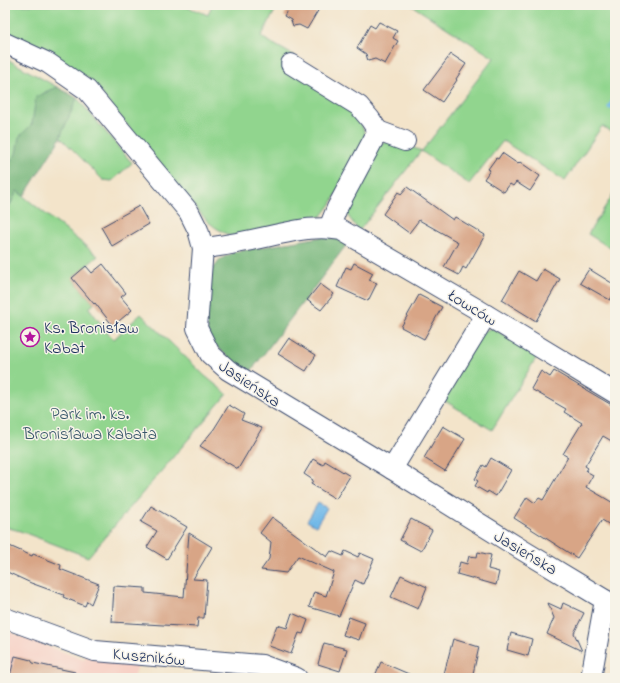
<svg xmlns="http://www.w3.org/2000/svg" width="620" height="683" viewBox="0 0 620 683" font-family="'Indie Flower',sans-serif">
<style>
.built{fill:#f7d1c6}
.green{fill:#91d58e;stroke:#568276}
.forest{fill:#74b679;stroke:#48726c}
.water{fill:#70b8e8;stroke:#4674a3}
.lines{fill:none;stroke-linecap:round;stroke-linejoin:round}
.stream{stroke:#70b8e8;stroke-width:5}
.building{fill:#d8a586}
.street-casing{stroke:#3b4a6e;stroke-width:22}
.street{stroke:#fff;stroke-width:20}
.labels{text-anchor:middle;stroke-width:3;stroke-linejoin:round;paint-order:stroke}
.street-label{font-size:17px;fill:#1b2f5e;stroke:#f7f3e8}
.poi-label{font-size:17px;fill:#1b2f5e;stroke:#f7f3e8;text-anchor:start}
.park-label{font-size:17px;fill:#38586a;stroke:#f7f3e8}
</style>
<rect width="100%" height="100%" fill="#f7f3e8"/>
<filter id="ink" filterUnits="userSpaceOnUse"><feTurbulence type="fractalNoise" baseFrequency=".025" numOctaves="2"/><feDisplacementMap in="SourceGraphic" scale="8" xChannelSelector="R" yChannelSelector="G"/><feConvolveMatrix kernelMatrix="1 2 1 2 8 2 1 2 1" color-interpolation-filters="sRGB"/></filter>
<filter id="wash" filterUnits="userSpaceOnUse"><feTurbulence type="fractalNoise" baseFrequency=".012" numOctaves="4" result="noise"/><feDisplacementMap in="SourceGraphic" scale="16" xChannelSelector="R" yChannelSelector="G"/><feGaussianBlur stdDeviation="0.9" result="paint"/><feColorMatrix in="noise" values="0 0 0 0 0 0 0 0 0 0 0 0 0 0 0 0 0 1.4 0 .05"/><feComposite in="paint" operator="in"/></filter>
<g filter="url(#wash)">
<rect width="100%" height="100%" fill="#f3e4ca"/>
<path class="built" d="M5 630 84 660 85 656 139 661 134 678H5Z"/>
<g class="green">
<path d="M5 5H182L208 15 212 5H278L261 37 293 55 359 118 367 139 331 204 322 216 230 236 216 228 207 221 89 79 5 32Z"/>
<path d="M411 5H615V134L602 126 565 181 503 141 469 184 421 151 359 231 348 216 344 203 373 146 391 140 422 151 494 58Z"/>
<path d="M5 58 57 87 45 92 51 102 5 173Z"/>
<path d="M77 98 132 163 112 181 103 180 60 137Z"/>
<path d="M17 191 98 256 72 278 94 304 89 308 113 340 141 314 205 376 227 394 88 557 20 531 5 527V215Z"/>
<path d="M615 191V251L588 234Z"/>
<path d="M492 328 538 355 492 430 442 399 482 332Z"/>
</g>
<g class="forest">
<path d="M57 87 77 98 58 142 24 196 17 191 5 215V165L11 161 16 154 19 137 32 124 36 97Z"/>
<path d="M321 237 340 239 347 244 248 375 208 339 206 309 211 271 221 259 234 252Z"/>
</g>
<path class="water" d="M318 503 327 508 316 526 307 521Z"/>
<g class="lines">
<path class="stream" d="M610 107 615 99"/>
</g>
<g id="blocks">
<g class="building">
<path d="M290 5H319L317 8 319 9 307 29 299 25 293 26 291 20 284 16Z"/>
<path d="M379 22 397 31 393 38 398 41 385 64 375 59 368 61 366 54 357 48 370 25 375 28Z"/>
<path d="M451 54 466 64 456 79 457 80 442 102 424 90Z"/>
<path d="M502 153 518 164 520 162 540 176 530 191 516 182 513 186 510 184 504 192 484 179 490 170 488 169 496 158 498 159Z"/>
<path d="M407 187 453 220 455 217 485 235 466 269 463 267 459 275 444 267 458 242 419 220 409 233 383 214 398 192 401 194Z"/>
<path d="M139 206 149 224 112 246 101 227Z"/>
<path d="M354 263 373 273 369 280 377 283 368 301 337 287 346 267 351 269Z"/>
<path d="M103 264 126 293 121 297 132 310 113 326 95 303 94 304 72 278 86 266 92 273Z"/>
<path d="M543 269 560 279 536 321 502 300 519 271 536 281Z"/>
<path d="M589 269 615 285V292L610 300 580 283Z"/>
<path d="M320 284 334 294 321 310 307 300Z"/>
<path d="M419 295 442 307 424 339 401 327Z"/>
<path d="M289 338 316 355 306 371 278 354Z"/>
<path d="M541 371 550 377 554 371 615 407V443L603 436 585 466 588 468 586 471 593 475 586 487 615 504V528L602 520 577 558 514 518 527 497 535 503 539 498 543 500 568 457 563 454 582 423 564 412 566 409 531 389Z"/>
<path d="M229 405 244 414 241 420 262 428 238 469 200 446 214 429Z"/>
<path d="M443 426 465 439 445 471 424 458Z"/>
<path d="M491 458 511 470 496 496 488 491 487 493 475 486 478 481 475 479 483 465 486 467Z"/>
<path d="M313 459 323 465 325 461 350 476 336 499 311 484 313 480 304 474Z"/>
<path d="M151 506 187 527 167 559 147 547 157 531 141 522Z"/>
<path d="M272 517 327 557 331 551 343 556 345 551 358 557 360 553 374 559 363 584 355 580 339 616 309 607 314 592 326 596 334 572 298 556 286 573 261 570 269 559 271 542 260 533Z"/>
<path d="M411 519 432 530 421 551 400 540Z"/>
<path d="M189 533 212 547 193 579 207 580 204 618H198L197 627 112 622 114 586 145 588V593L184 597Z"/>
<path d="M5 544 32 556 33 554 61 565 60 569 99 584 91 604 87 601 85 606 63 597 64 595 31 583 5 571Z"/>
<path d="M478 552 491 555 488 569 499 572 496 585 457 574 460 562 467 564 469 556 477 557Z"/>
<path d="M401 575 427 587 418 609 391 597Z"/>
<path d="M548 603 561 609 563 603 584 613 574 633 582 651 547 634 554 618Z"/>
<path d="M292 613 308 620 303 634 299 633 291 654 269 646 277 625 287 628Z"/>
<path d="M349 617 365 623 359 640 343 635Z"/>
<path d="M511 633 532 639 528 656 507 650Z"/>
<path d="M453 639 479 647 472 678H443Z"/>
<path d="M324 643 347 649 340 671 318 664Z"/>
<path d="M15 656 31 660 33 663 75 672 74 678H22L10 676Z"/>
<path d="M381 662 418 678H374Z"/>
</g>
</g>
</g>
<g filter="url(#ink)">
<use href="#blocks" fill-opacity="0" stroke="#3b4a6e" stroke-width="1"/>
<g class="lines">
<defs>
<g id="street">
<path d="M5 43 48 63 87 90 189 212 198 230 203 248 197 328 210 354 228 370 392 469 519 548 615 606"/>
<path d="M291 64 359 106 370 119 378 131 337 208 329 228"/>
<path d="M378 131 405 141"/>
<path d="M203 248C226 246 248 241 270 236 294 231 316 225 341 230L475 308 615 393"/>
<path d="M392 469 486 315"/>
<path d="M5 618 95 651 262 665 297 678"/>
<path d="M591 678 605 600"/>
</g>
</defs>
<use href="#street" class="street-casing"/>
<use href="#street" class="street"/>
</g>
</g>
<defs>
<symbol id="sight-ring" viewBox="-11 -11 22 22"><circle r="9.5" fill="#f7f3e8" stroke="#b5179e" stroke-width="1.5"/><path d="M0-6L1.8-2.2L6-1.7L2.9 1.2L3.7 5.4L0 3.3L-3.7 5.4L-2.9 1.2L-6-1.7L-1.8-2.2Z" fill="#b5179e"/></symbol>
</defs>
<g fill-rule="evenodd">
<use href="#sight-ring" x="19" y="326" width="22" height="22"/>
</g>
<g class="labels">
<g class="street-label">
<text transform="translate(473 307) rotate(31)" y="6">Łowców</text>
<text transform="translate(250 383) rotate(34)" y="6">Jasieńska</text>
<text transform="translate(526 552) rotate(31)" y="6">Jasieńska</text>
<text transform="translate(149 656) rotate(5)" y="6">Kuszników</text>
</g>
<g class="poi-label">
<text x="44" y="333">Ks. Bronisław<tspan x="44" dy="20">Kabat</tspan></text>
</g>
<g class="park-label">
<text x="90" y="419">Park im. ks.<tspan x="90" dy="20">Bronisława Kabata</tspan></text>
</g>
</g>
<rect width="620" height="683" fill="none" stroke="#f7f3e8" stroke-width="20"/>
</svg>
